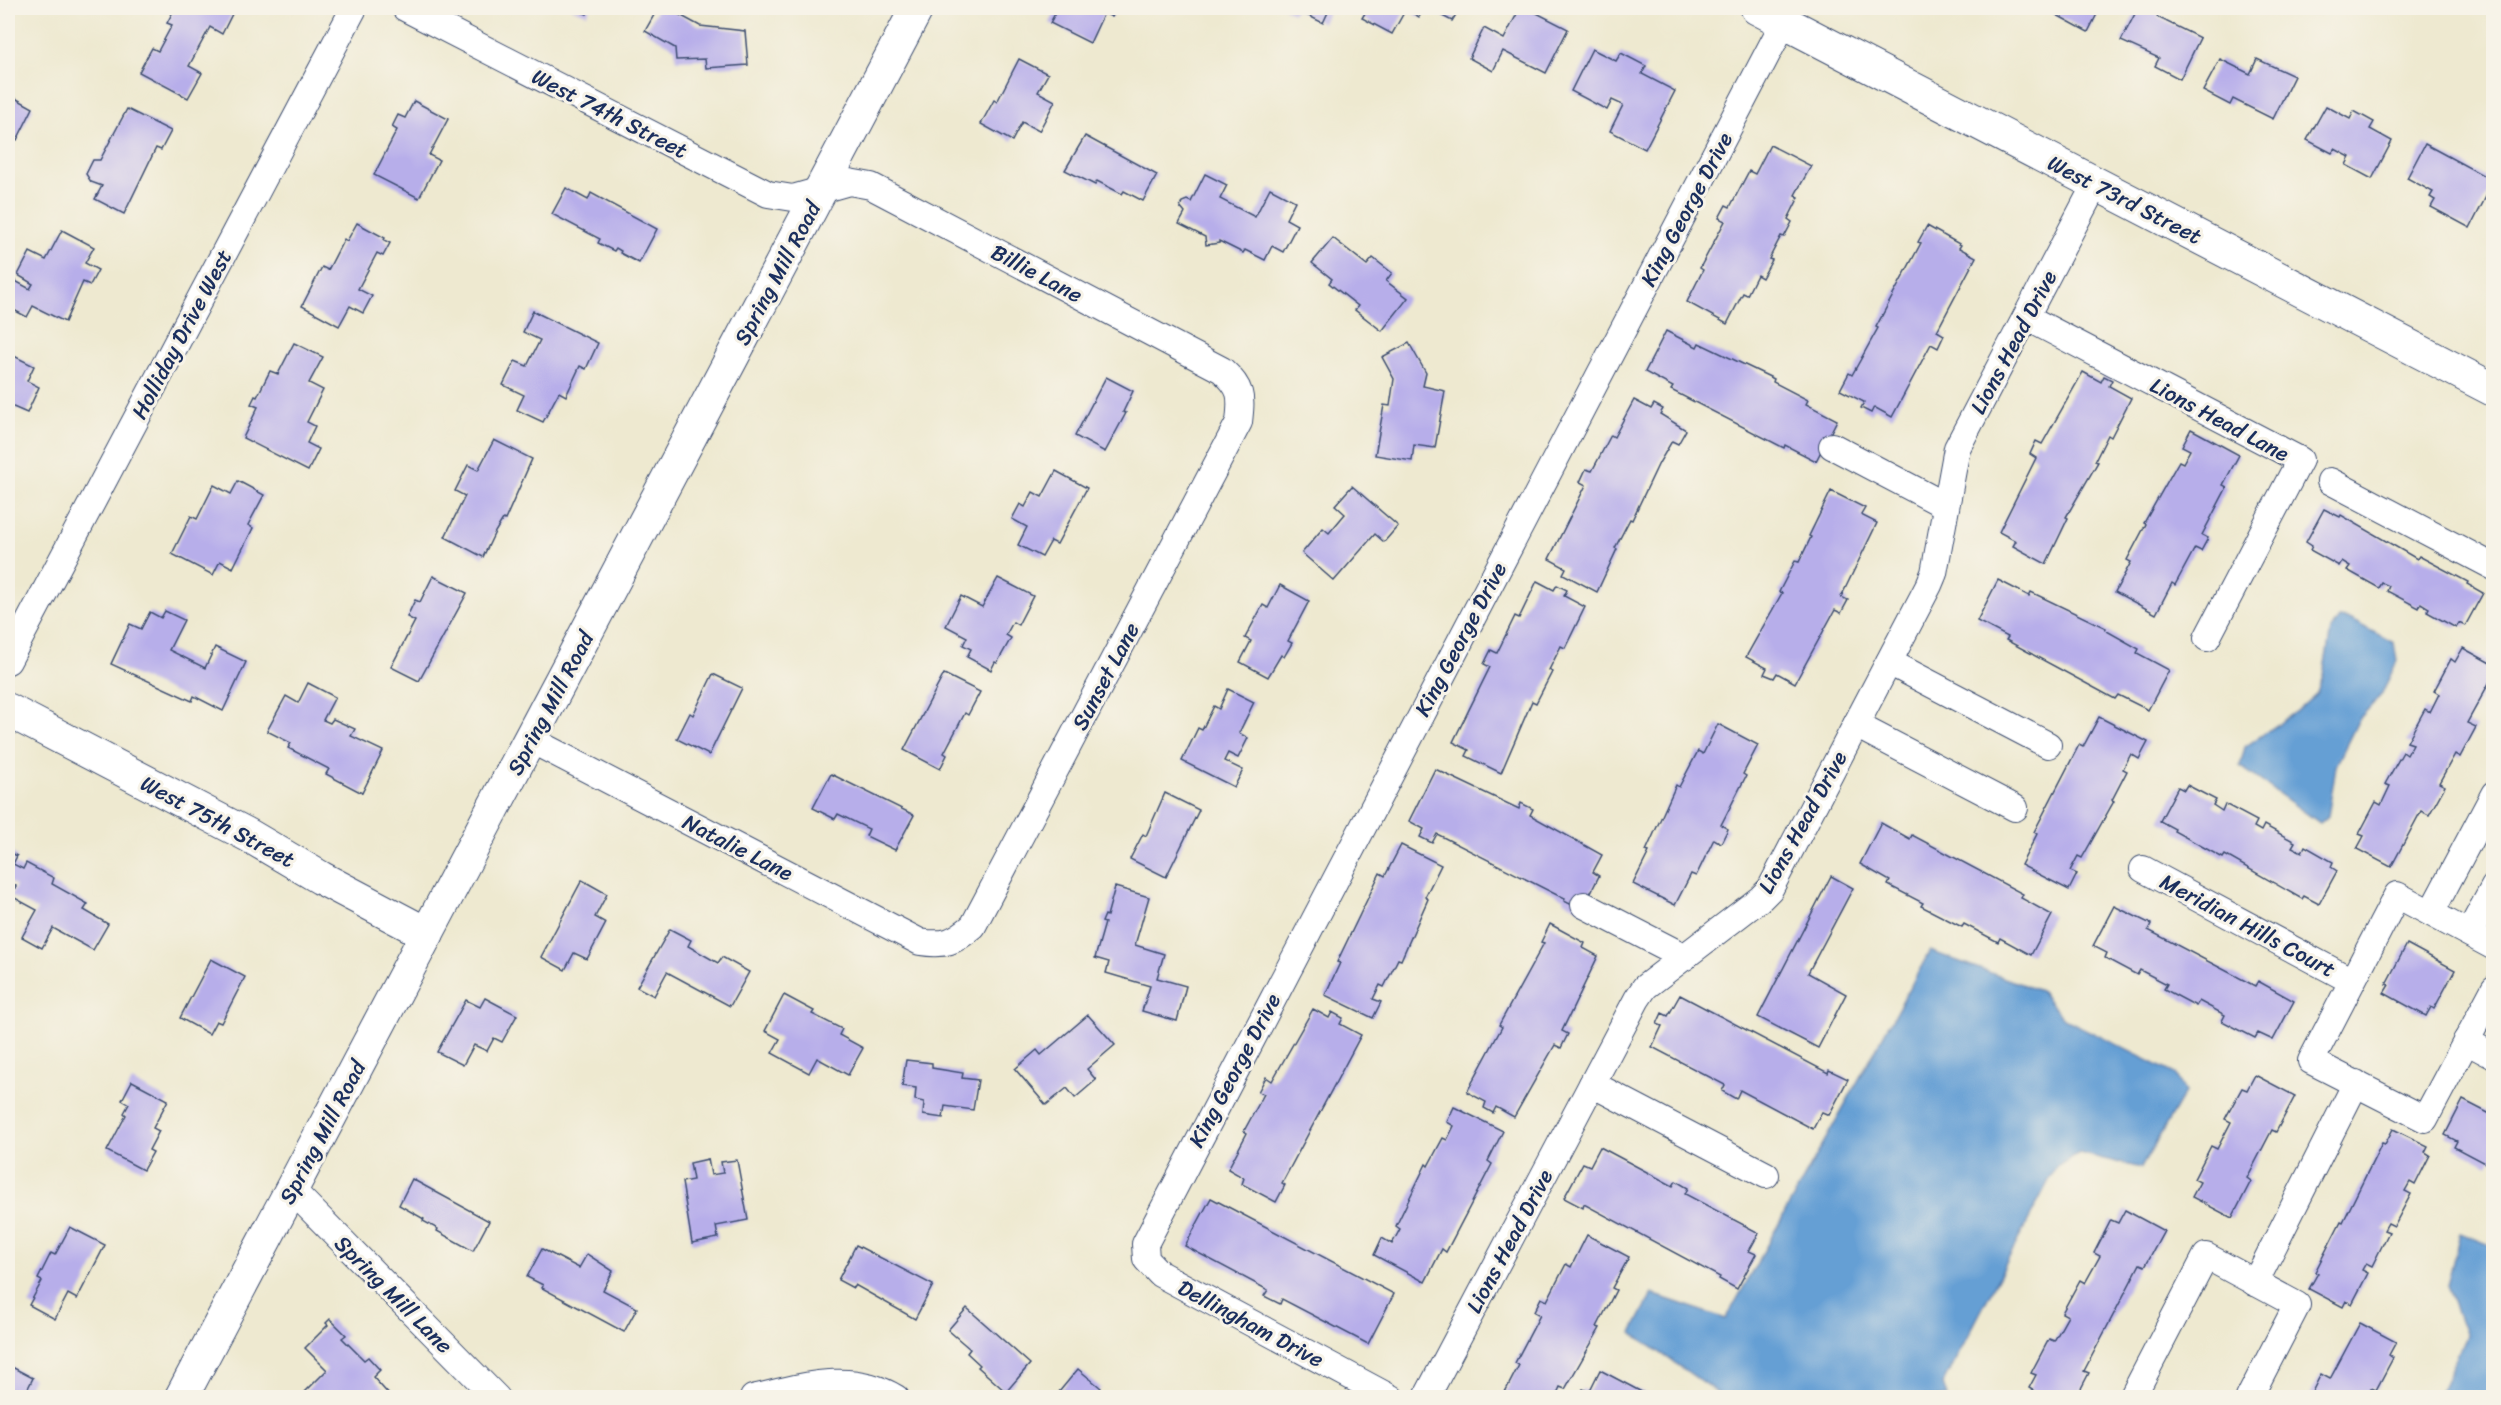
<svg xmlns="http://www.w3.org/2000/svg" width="2501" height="1405" viewBox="0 0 2501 1405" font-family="Sriracha,sans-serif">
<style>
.water{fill:#659fd4;stroke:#406799;stroke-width:1.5}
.building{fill:#b7aeea}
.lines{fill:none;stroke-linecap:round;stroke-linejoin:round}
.street-casing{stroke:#3b4b6f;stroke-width:28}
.secondary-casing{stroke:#3b4b6f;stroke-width:35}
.street{stroke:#fff;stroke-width:26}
.secondary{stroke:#fff;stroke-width:33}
.labels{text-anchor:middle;stroke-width:6;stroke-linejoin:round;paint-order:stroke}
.street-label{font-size:22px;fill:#1b2f5e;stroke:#f7f3e8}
</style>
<rect width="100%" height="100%" fill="#f7f3e8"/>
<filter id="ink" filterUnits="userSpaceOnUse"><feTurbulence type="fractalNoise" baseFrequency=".0167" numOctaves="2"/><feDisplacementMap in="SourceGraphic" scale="12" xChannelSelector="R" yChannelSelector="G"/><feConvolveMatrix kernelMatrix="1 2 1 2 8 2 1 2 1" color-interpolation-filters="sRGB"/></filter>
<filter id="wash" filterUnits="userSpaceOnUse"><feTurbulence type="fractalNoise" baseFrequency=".008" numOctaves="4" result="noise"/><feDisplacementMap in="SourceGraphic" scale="24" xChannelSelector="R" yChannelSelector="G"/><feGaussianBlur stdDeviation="1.35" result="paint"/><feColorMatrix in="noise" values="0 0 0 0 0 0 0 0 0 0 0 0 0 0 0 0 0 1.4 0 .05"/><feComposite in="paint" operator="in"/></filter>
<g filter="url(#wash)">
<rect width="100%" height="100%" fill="#eee9d0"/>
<g class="water">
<path d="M2339 618 2351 620 2394 643 2397 661 2381 695 2359 719 2336 766 2328 816 2320 823 2240 766 2245 747 2297 711 2317 693 2323 675 2331 630Z"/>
<path d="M1930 951 2040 991 2063 1018 2175 1074 2185 1092 2141 1168 2079 1153 2056 1167 1943 1384 1947 1397H1724L1632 1333 1652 1294 1726 1319Z"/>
<path d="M2460 1233 2493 1246V1397H2438L2466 1336 2447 1286Z"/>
</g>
<g id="blocks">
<g class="building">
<path d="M175 8H235L222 34 210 27 189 66 202 73 188 98 139 72 152 48 158 51 172 25 167 23Z"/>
<path d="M571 8H590L587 14Z"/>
<path d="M658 8H667L700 26 745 31 748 65 706 68 705 59 676 60 675 48 645 31Z"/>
<path d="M1058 8 1069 10 1071 8H1117L1112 17 1104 13 1090 43 1050 23Z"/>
<path d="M1283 8H1330L1323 23 1295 9 1293 13Z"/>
<path d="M1368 8H1425L1419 17 1406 9 1392 34 1362 18Z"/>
<path d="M1427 8H1460L1452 21Z"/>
<path d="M1520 8H1527L1568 29 1546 73 1503 51 1493 71 1469 58 1484 28 1504 39Z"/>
<path d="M2044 8H2100L2088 32Z"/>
<path d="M2138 8H2162L2157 17 2200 38 2180 79 2155 66 2159 58 2121 41Z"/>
<path d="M1592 49 1616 61 1621 53 1646 66 1642 74 1675 91 1645 149 1610 131 1623 105 1612 100 1607 110 1571 91Z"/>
<path d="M1019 59 1048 74 1038 92 1055 101 1039 131 1022 122 1012 141 981 124 994 100 997 102Z"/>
<path d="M2220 59 2250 74 2257 59 2294 76 2273 119 2233 99 2230 105 2203 91Z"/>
<path d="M15 98 33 108 17 140 8 135V103L12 105Z"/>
<path d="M414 101 448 119 429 155 439 160 419 198 374 175 397 130 392 127 398 115 405 118Z"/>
<path d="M2326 106 2350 119 2354 111 2374 122 2370 129 2392 141 2372 179 2346 165 2350 157 2335 149 2332 153 2307 140Z"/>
<path d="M127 109 171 131 161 150 156 148 124 214 95 199 102 186 91 182 86 174 93 160H100Z"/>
<path d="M1085 136 1157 175 1143 201 1124 191 1122 194 1097 181 1095 185 1065 170Z"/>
<path d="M2425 144 2494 181 2470 228 2431 207 2435 200 2430 197 2433 192 2407 178Z"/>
<path d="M1770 145 1811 166 1795 195 1799 197 1788 219 1792 222 1784 237 1781 236 1769 259 1772 260 1762 278 1757 275 1747 295 1743 293 1727 324 1687 302 1703 270 1700 268 1725 221 1719 218 1726 205 1730 207 1749 171 1755 174Z"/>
<path d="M1205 174 1227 185 1220 199 1255 217 1270 188 1295 201 1286 219 1297 225 1283 252 1272 246 1265 260 1245 250 1243 253 1219 241V243L1206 245 1205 237 1179 224 1185 213 1180 207 1182 202 1187 200 1191 202Z"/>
<path d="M566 188 588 200 591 193 657 229 639 263 620 253 621 251 616 248 614 251 598 243 600 239 552 214Z"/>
<path d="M357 223 385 238 384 240 390 243 383 256 377 253 358 289 372 296 363 313 350 306 339 326 302 306 322 267 328 270 344 239 347 241Z"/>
<path d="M1927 226 1961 245 1959 248 1976 257 1937 331 1944 335 1938 348 1931 344 1892 417 1874 407 1871 413 1861 408 1864 402 1840 390 1849 373 1852 375 1878 328 1876 327 1921 243 1918 242Z"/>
<path d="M62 230 94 247 85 263 98 270 90 285 83 282 65 322 33 306 27 317 8 307V277L30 289 33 284 18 275 30 252 46 260Z"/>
<path d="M1333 238 1367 265 1373 258 1392 273 1386 281 1408 298 1382 331 1355 310 1358 306 1329 283 1332 279 1312 263Z"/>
<path d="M533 311 598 343 586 369 580 366 566 396 559 392 543 422 517 410 524 395 503 385 515 361 527 366 540 340 523 332Z"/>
<path d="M1666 331 1697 347 1699 343 1774 379 1773 382 1808 400 1806 404 1837 420 1816 461 1785 445 1784 448 1671 390 1673 387 1645 372Z"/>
<path d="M294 343 323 357 309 383 323 390 307 422 315 426 307 443 319 449 308 471 243 438 258 407 251 404 255 396 257 397 270 371 278 374Z"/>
<path d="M1409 343 1426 373 1423 386 1445 391 1435 448 1414 445 1412 461 1375 455 1384 405 1390 406 1394 379 1382 357Z"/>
<path d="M8 353 34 366 27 381 39 387 27 413 11 406 8 413Z"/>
<path d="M2083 372 2101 382 2104 376 2112 380 2109 386 2131 398 2111 437 2108 435 2095 461 2098 462 2066 517 2068 518 2046 564 2013 546 2016 541 1999 532 2036 458 2030 454 2036 441 2042 444Z"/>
<path d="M1106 377 1133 391 1123 412 1126 413 1105 452 1075 436Z"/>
<path d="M1634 400 1651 409 1654 404 1663 409 1660 414 1686 430 1678 444 1672 441 1659 463 1632 520 1630 519 1615 548 1617 549 1597 592 1563 574 1566 568 1549 559 1586 485 1580 482 1586 469 1592 471 1611 435 1614 437Z"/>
<path d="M2191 429 2239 455 2223 485 2227 487 2202 535 2208 538 2201 551 2195 548 2175 585 2172 583 2156 614 2115 592 2131 562 2127 560 2146 524 2144 523 2179 461 2183 463 2190 450 2182 446Z"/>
<path d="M494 440 532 459 505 520 503 519 495 532 483 557 445 537 465 496 455 491 468 465 478 470Z"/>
<path d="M1056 471 1087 488 1057 544 1051 541 1042 557 1018 545 1027 527 1012 519 1020 504 1025 507 1033 492 1042 497Z"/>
<path d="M238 481 264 495 248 525 253 528 233 568 220 561 213 575 172 554 191 516 197 519 214 485 231 494Z"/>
<path d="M1352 486 1398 526 1384 542 1375 534 1334 581 1302 553 1323 528 1329 533 1345 514 1335 505Z"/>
<path d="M1831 491 1865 508 1861 515 1877 523 1841 597 1848 600 1841 613 1835 610 1795 683 1777 673 1774 678 1764 674 1767 668 1746 657 1782 593 1779 592 1795 561 1799 562 1811 537 1809 536Z"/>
<path d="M2324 509 2340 517 2341 515 2417 559 2419 556 2468 582 2467 584 2483 593 2465 626 2459 623 2456 628 2427 612 2429 608 2421 603 2419 608 2387 591 2389 586 2382 583 2379 588 2347 570 2350 566 2342 561 2339 566 2310 550 2312 546 2306 542Z"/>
<path d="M433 576 467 593 419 681 391 667 415 621 407 617 415 600 420 602Z"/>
<path d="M998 578 1033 596 1018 625 1013 622 1006 635 1011 638 997 663 995 662 991 670 967 657 971 649 963 645 967 637 946 626 961 596 982 607Z"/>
<path d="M1998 580 2029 596 2031 592 2106 628 2105 630 2139 649 2137 653 2169 670 2148 710 2118 695 2115 699 2006 640 2008 637 1977 621Z"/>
<path d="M1537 581 1554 590 1557 585 1567 590 1564 596 1585 607 1565 648 1561 646 1549 670 1552 672 1536 703 1532 701 1501 773 1466 756 1469 750 1453 742 1490 667 1484 664 1491 650 1497 653 1515 616 1519 618Z"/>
<path d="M1280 585 1309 601 1288 641 1292 643 1284 657 1281 655 1268 677 1240 662 1251 641 1245 638 1263 605 1268 608Z"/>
<path d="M165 611 184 620 169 650 205 668 215 647 246 662 223 711 194 696 192 701 111 664 130 624 141 629 150 612 161 618Z"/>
<path d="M2463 648 2494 665V674L2467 723 2476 727 2460 757 2455 754 2439 783 2445 786 2429 815 2421 811 2391 867 2357 849 2364 836 2359 834 2376 802 2381 805 2390 786 2385 784 2403 752 2407 755 2413 744 2407 742 2425 709 2430 712 2439 694 2434 691 2451 659 2455 662Z"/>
<path d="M713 674 742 688 709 755 677 739 690 713 693 715Z"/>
<path d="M944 674 980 692 968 715 965 713 944 753 947 755 940 769 904 750Z"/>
<path d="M308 683 335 697 323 720 330 723 333 719 355 729 351 736 383 751 362 793 326 774 329 769 288 748 291 743 267 731 286 696 298 703Z"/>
<path d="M1228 689 1254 702 1239 733 1248 738 1238 758 1228 753 1224 761 1243 770 1234 787 1182 761 1198 728 1202 730 1214 706 1219 709Z"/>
<path d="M2099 717 2148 742 2139 759 2131 754 2123 769 2127 771 2112 800 2114 801 2082 858 2078 856 2070 871 2077 874 2069 890 2021 865 2037 834 2034 832 2079 745 2083 747Z"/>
<path d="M1718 724 1758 745 1743 774 1746 776 1721 825 1728 829 1721 843 1714 839 1696 876 1691 874 1675 905 1633 884 1649 852 1646 851 1676 785 1679 787 1698 751 1703 754Z"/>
<path d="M1435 769 1519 809 1521 803 1533 809 1530 815 1602 855 1593 872 1599 876 1582 910 1564 901 1565 899 1437 834 1432 843 1420 837 1424 829 1409 821Z"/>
<path d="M831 774 914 815 895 850 866 836 869 829 838 814 835 819 813 808Z"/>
<path d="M2187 785 2216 800 2213 805 2222 811 2225 804 2257 821 2254 827 2261 831 2264 825 2295 842 2292 847 2302 852 2305 846 2333 862 2331 867 2337 871 2319 904 2304 896 2302 899 2225 855 2223 858 2174 831 2175 829 2160 821 2178 787 2184 790Z"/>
<path d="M1165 793 1199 810 1166 877 1130 859 1143 834 1146 836Z"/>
<path d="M1881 823 1910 839 1912 835 2023 894 2021 898 2052 915 2031 955 2000 938 1998 942 1964 924 1962 927 1921 906 1923 903 1888 885 1890 881 1860 864Z"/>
<path d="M1401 845 1441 865 1425 897 1428 899 1401 960 1398 959 1384 987 1380 985 1373 999 1381 1002 1373 1018 1325 995 1340 963 1337 962 1380 873 1385 876Z"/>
<path d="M8 851 17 856 13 864 23 869 26 863 54 878 52 884 88 904 84 910 108 924 93 950 53 928 42 948 22 937 37 910 11 896 16 886 8 881Z"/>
<path d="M1831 876 1853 888 1808 973 1846 994 1818 1048 1758 1017Z"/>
<path d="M582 880 607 894 595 917 606 923 587 959 574 953 565 970 541 957Z"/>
<path d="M1115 887 1149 897 1135 945 1164 954 1157 978 1186 986 1177 1021 1142 1011 1150 986 1106 973 1109 962 1095 958 1105 923 1102 922 1105 915 1107 916Z"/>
<path d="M2114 906 2151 924 2148 930 2255 986 2258 981 2294 1001 2273 1040 2258 1033 2255 1038 2222 1021 2225 1015 2199 1001 2196 1006 2164 989 2167 984 2140 970 2137 975 2105 958 2107 953 2093 946Z"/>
<path d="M1550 924 1585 943 1583 948 1598 956 1562 1031 1568 1034 1561 1048 1555 1045 1514 1117 1496 1107 1493 1113 1484 1108 1486 1102 1467 1092 1502 1027 1499 1025 1544 943 1541 942Z"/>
<path d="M670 929 691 940 688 946 718 963 722 957 749 972 730 1006 667 972 654 996 637 987Z"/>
<path d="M2407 944 2455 970 2434 1009 2431 1007 2426 1016 2384 993 2389 985 2386 984Z"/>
<path d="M211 959 245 977 221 1023 216 1021 209 1034 180 1018Z"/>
<path d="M784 995 814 1011 812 1014 842 1029 839 1035 863 1048 848 1075 817 1058 809 1073 772 1053 780 1039 765 1031Z"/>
<path d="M1680 995 1828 1073 1829 1070 1848 1079 1829 1115 1822 1112 1813 1129 1740 1090 1736 1099 1722 1091 1725 1085 1652 1047 1662 1026 1657 1024 1662 1013 1668 1016Z"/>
<path d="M485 998 517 1015 502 1042 494 1038 487 1051 474 1045 463 1065 437 1052 466 1000 480 1007Z"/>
<path d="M1313 1009 1329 1018 1332 1012 1343 1018 1340 1024 1361 1035 1282 1183 1285 1185 1276 1202 1242 1184 1244 1178 1228 1169 1247 1133 1244 1131 1264 1094 1258 1092 1266 1077 1272 1081Z"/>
<path d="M1088 1015 1115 1045 1087 1069 1096 1080 1075 1098 1067 1088 1046 1105 1015 1069 1037 1050 1041 1055Z"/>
<path d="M906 1060 932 1063V1068L963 1073 962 1078 978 1080 973 1110 945 1106 943 1118 923 1115 924 1102 915 1100 916 1088 902 1086Z"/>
<path d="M2255 1075 2295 1096 2276 1132 2272 1130 2247 1178 2251 1181 2232 1218 2192 1197 2200 1182 2194 1179 2211 1146 2217 1149 2231 1122 2225 1119 2242 1088 2247 1090Z"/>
<path d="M132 1081 168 1100 153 1128 159 1131 149 1150 153 1152 143 1170 107 1151 126 1115 124 1113 129 1104 122 1100Z"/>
<path d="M2463 1100 2494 1116V1160L2491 1159 2488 1165 2454 1147 2457 1141 2445 1135Z"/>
<path d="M1454 1107 1503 1131 1488 1161 1492 1164 1446 1252 1442 1249 1425 1282 1374 1255 1382 1238 1392 1244 1400 1229 1396 1226 1426 1164 1428 1166 1443 1138 1447 1140 1454 1126 1447 1122Z"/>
<path d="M2393 1129 2428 1146 2425 1152 2430 1155 2415 1185 2410 1182 2405 1191 2411 1194 2394 1226 2388 1223 2384 1230 2389 1232 2372 1266 2366 1263 2362 1270 2368 1273 2352 1304 2346 1301 2343 1307 2309 1289 2318 1273 2315 1272 2341 1221 2343 1222 2382 1143 2385 1144Z"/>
<path d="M1600 1147 1673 1186 1676 1181 1688 1188 1685 1194 1759 1233 1749 1251 1756 1254 1737 1289 1719 1279 1720 1277 1584 1204 1583 1208 1564 1198 1583 1163 1590 1166Z"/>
<path d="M708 1159 711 1175 723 1173 721 1162 737 1160 748 1220 716 1226 718 1238 692 1243 682 1182 693 1180 690 1163Z"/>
<path d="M412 1179 489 1221 473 1251 437 1231 438 1229 423 1221 424 1219 399 1205Z"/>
<path d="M1211 1198 1394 1294 1368 1344 1282 1299 1280 1304 1264 1296 1268 1290 1185 1246Z"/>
<path d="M2125 1210 2164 1231 2145 1266 2140 1264 2084 1371 2089 1373 2076 1398H2046L2029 1388 2036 1375 2031 1373 2049 1339 2054 1341 2068 1316 2062 1313 2080 1280 2085 1283 2100 1256 2094 1253 2111 1220 2118 1223Z"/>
<path d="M70 1227 105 1245 77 1299 68 1294 55 1319 29 1305 42 1281 38 1279 51 1253 55 1255Z"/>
<path d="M1587 1235 1629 1257 1612 1288 1616 1290 1597 1327 1600 1328 1565 1389 1560 1387 1555 1398H1506L1503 1396 1519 1365 1515 1363 1540 1315 1534 1312 1541 1298 1547 1301 1566 1264 1571 1267Z"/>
<path d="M856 1245 933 1285 915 1319 855 1285 853 1288 838 1280Z"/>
<path d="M542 1249 579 1268 587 1254 613 1271 603 1290 637 1308 624 1332 542 1288 543 1285 527 1277Z"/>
<path d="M967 1308 1030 1364 1006 1392 978 1367 980 1365 967 1353 970 1349 948 1330Z"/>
<path d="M330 1319 346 1335 342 1338 364 1360 368 1357 380 1370 373 1377 392 1398H309L304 1393 327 1370 305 1348 328 1325 326 1323Z"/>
<path d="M2360 1323 2396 1342 2389 1355 2393 1358 2376 1390 2371 1388 2365 1398H2309L2321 1374 2330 1379Z"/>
<path d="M8 1365 33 1378 23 1398H8Z"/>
<path d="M1078 1369 1101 1388 1093 1398H1054Z"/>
<path d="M1600 1370 1653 1398H1578L1583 1389 1589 1392Z"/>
</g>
</g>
</g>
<g filter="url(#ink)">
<use href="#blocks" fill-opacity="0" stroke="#3b4b6f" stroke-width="1.5"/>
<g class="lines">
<defs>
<g id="street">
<path d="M405 8 768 194 793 198 849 182 871 186 1222 370C1242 388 1242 396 1239 422L973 926C954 942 945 946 920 942L531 740"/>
<path d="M2026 317 2300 460 2207 638"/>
<path d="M1832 446 1946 506"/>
<path d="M2330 481 2494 567"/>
<path d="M8 661 354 8"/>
<path d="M1889 662 2048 745"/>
<path d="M1856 725 2015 808"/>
<path d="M2143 869 2352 981"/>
<path d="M1584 905 1685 957"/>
<path d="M2431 913 2494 794"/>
<path d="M2469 933 2494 887"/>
<path d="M2494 947 2397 895 2311 1061 2425 1119 2494 989"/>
<path d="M2466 1041 2494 1056"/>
<path d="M1592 1084 1766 1175"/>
<path d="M292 1190 497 1398"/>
<path d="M2255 1283 2356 1083"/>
<path d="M753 1398C801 1387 851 1370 896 1398"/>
<path d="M1391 1398 1160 1274 1146 1259 1145 1244 1784 22"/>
<path d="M1426 1398 1637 999 1645 987 1761 898 1770 889 1929 585 1934 573 1957 448 2096 183"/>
<path d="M2132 1398 2206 1256 2297 1305 2249 1398"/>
</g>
<g id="secondary">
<path d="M1757 8 2494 390"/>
<path d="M8 710 248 835 321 878 427 934"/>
<path d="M181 1398 917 8"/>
</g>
</defs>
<use href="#street" class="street-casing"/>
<use href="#secondary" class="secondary-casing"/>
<use href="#street" class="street"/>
<use href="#secondary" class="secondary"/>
</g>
</g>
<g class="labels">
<g class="street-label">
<text transform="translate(610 113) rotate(27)" y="8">West 74th Street</text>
<text transform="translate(2125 199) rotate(27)" y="8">West 73rd Street</text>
<text transform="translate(1686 209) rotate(-62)" y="8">King George Drive</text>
<text transform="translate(777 273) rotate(-62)" y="8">Spring Mill Road</text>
<text transform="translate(1037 273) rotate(28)" y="8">Billie Lane</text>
<text transform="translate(181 334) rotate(-62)" y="8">Holliday Drive West</text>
<text transform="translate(2013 342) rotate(-62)" y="8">Lions Head Drive</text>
<text transform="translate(2220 419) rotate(28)" y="8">Lions Head Lane</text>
<text transform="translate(1460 639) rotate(-62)" y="8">King George Drive</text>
<text transform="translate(1105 676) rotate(-62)" y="8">Sunset Lane</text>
<text transform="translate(550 703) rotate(-62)" y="8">Spring Mill Road</text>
<text transform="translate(218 821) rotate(28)" y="8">West 75th Street</text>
<text transform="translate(1802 822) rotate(-61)" y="8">Lions Head Drive</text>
<text transform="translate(738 847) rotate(27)" y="8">Natalie Lane</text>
<text transform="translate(2248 925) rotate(28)" y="8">Meridian Hills Court</text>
<text transform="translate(1234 1070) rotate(-62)" y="8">King George Drive</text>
<text transform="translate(322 1132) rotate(-62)" y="8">Spring Mill Road</text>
<text transform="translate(1509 1241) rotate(-62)" y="8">Lions Head Drive</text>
<text transform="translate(394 1294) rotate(45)" y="8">Spring Mill Lane</text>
<text transform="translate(1251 1323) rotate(28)" y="8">Dellingham Drive</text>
</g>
</g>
<rect width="2501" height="1405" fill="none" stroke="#f7f3e8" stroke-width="30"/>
</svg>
